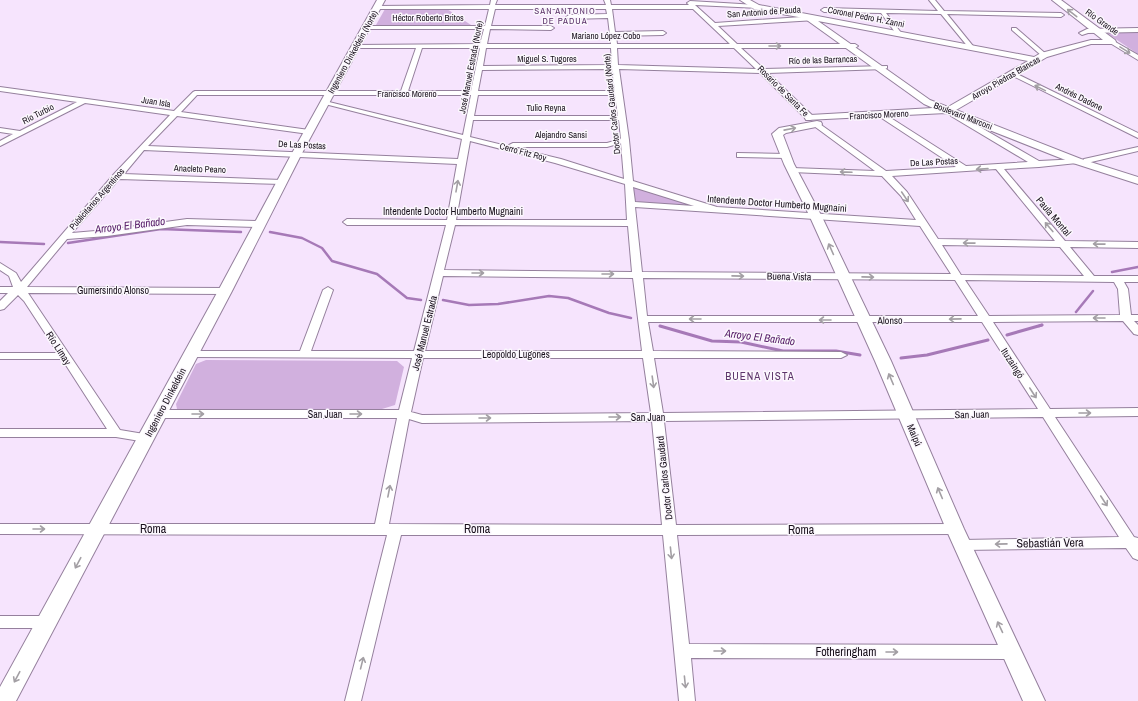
<svg xmlns="http://www.w3.org/2000/svg" width="1138" height="701" viewBox="0 0 1138 701" font-family="'Archivo Narrow',sans-serif">
<style>
.green{fill:#d1b0de}
.lines{fill:none;stroke-linecap:round;stroke-linejoin:round}
.stream-far1{stroke:#a679b7;stroke-width:2.5}
.stream{stroke:#a679b7;stroke-width:3}
.minor-casing{stroke:#95809d;stroke-width:2}
.secondary-casing{stroke:#95809d;stroke-width:2}
.minor{fill:#fff;fill-rule:evenodd}
.secondary{fill:#fff;fill-rule:evenodd}
.oneway{stroke:#a39fa4}
.labels{text-anchor:middle;stroke-width:3;stroke-linejoin:round;paint-order:stroke}
.far-neighbourhood-label{font-size:9px;letter-spacing:1px;fill:#5d346b;stroke:#fbf7fd}
.far-street-label{font-size:9px;fill:#18101b;stroke:#fbf7fd}
.street-label{font-size:10px;fill:#18101b;stroke:#fbf7fd}
.water-label{font-size:11px;font-style:italic;fill:#521764;stroke:#fbf7fd}
.neighbourhood-label{font-size:11px;letter-spacing:1px;fill:#5d346b;stroke:#fbf7fd}
.near-street-label{font-size:12px;fill:#18101b;stroke:#fbf7fd}
</style>
<rect width="100%" height="100%" fill="#f6e4fd"/>
<g class="green">
<path d="M385 9H447L471 25H376Z"/>
<path d="M1112 32H1138V54L1108 34Z"/>
<path d="M633 187 703 207 635 202Z"/>
<path d="M206 360 397 361 404 367 395 405 382 409H177L176 404 196 364Z"/>
</g>
<g class="lines">
<g class="stream-far1">
<path d="M270 232 302 238 322 248 332 261 377 274 407 298 421 300"/>
<path d="M0 242 44 244"/>
<path d="M68 243 161 229 241 232"/>
<path d="M1112 272 1138 267"/>
<path d="M443 300 469 305 498 304 549 296 568 298 609 313 631 318"/>
<path d="M1076 312 1093 291"/>
<path d="M1039 326 1042 325"/>
</g>
<g class="stream">
<path d="M660 326 712 341 741 342 783 351H836L860 355"/>
<path d="M1007 335 1042 325"/>
<path d="M901 358 927 355 988 340"/>
</g>
<defs>
<g id="minor">
<path d="M491 0H497L495 5H606L604 0H610L611 5H689L687 3 690 1 757 5 760 7 759 8 695 5 715 23 816 16 819 18 816 20 718 26 737 44H855L858 46 855 48H741L764 69 887 66V68L885 69 768 73 813 116 814 118 810 120H807L760 73 619 69 629 140 633 181 717 207 916 220 901 196 882 176 792 172 788 170 792 168 875 171 814 126V122H817L886 171 956 167 880 117V113H883L966 166 1028 162 951 116V112H954L1039 161 1080 159 1081 161 1077 163 1039 167 1004 169 1065 241 1138 242V248L1070 247 1094 276H1138V282H1124L1128 289 1131 315H1138V321H1134L1138 325V335L1134 334 1123 321 993 322 1050 409 1138 408V416L1055 417 1134 537 1138 538V560L1133 558 1126 548 962 550 957 549 955 545 957 541 962 540 1119 537 1043 417 664 421 676 525 955 524 960 525 962 529 960 533 955 534 677 535 689 644 1011 645 1017 647 1019 652 1017 657 1011 659 691 658 695 701H679L663 535H401L361 701H345L387 535 0 534V524H375L397 418H159L155 417 153 414 155 411 159 410H399L412 358 191 357 185 354 191 351H300L323 290 328 287 333 290 311 351H414L446 225H347L343 222 347 219 447 220 457 164 144 150 124 174 282 180 286 182 282 184 119 179 72 233 107 230 187 219 260 221 264 224 260 227 187 225 107 236 67 239 27 287 225 288 230 291 225 294 28 293 120 430 150 435 152 438 150 441 146 442 116 437H0V429H107L62 359H0V353H58L24 301 18 295 4 309 0 310V301L8 293H0V287H13L9 276 0 270V263L16 273 21 282 114 174 170 115 85 103 0 146V141L13 134 0 132V128L20 131 77 102 0 91V87L174 111 193 92 195 91H401L416 48H357L355 47V45L480 44 484 29H367L364 27 365 26H485L489 9H378L375 7 376 6 490 5ZM495 9H606L607 14 569 15 566 17 569 19 608 18 611 44H487L490 29 551 30 554 28 551 26H491ZM612 9H693L730 44H617L616 36 663 35 666 33 663 31 615 32ZM422 48H480L471 91H408ZM486 48H611L612 65 483 66ZM617 48H734L756 69 618 65ZM612 69 615 91H478L482 70ZM197 95H471L463 135 325 101 321 103 462 139 458 159 148 146 177 116 309 134 313 132 309 130 181 112ZM478 95H615L618 116H474ZM473 120H619L621 139 607 143H513L509 145 513 147H607L621 143 624 179 561 159 470 137ZM470 141 555 163 625 184 627 220H456ZM996 169 1055 241 938 239 907 192 892 176ZM633 187 694 206 635 202ZM635 207 920 226 951 274 642 272ZM455 225 628 226 632 272 444 270ZM942 245 1060 247 1084 276 961 275ZM443 276 633 278 642 351H425ZM643 278 955 280 978 316H647ZM965 280 1114 282 1118 289 1120 315 989 316ZM648 322H982L1038 409 663 413 654 358H841L847 355 841 352 653 351ZM423 358H643L651 413 422 415 411 412ZM409 419 422 423 652 421 662 525 389 524Z"/>
<path d="M929 0H935L944 11 1061 13 1064 15 1061 17 947 14 973 46V48H969L941 14 886 13 902 34 899 36 897 35 881 13 824 12 821 10 824 8 938 11Z"/>
<path d="M1012 28H1016L1046 54V56H1042L1012 30Z"/>
<path d="M1138 28V32L1088 33 1082 35 1079 33 1087 29Z"/>
<path d="M1112 40 1138 55V60L1110 43 1109 42Z"/>
<path d="M1013 72 1138 133V138L1011 75 1010 74Z"/>
<path d="M1138 147V151L1087 163 1083 161 1084 159Z"/>
<path d="M737 153 786 154 790 156 786 158 740 157H737Z"/>
<path d="M0 616H46L51 617 54 622 51 627 46 628H0Z"/>
</g>
<g id="secondary">
<path d="M377 0H385L301 155 232 291 16 701H0V687L218 291 291 155Z"/>
<path d="M740 0H750L759 5 1034 57 1041 53 1091 40H1103L1052 0H1061L1115 40 1116 42 1115 44H1091L1047 57 956 110 1081 159 1138 177V184L1073 163 946 113 806 120 805 118 810 115 933 108 924 104 804 18 754 9ZM818 21 1028 61 948 107 930 100Z"/>
<path d="M817 121 821 122 822 124 821 126 786 133 783 135 794 164 822 217 891 361 964 529 1045 701H1023L946 529 875 361 810 217 784 164 772 134 779 128Z"/>
</g>
</defs>
<use href="#minor" class="minor-casing"/>
<use href="#secondary" class="secondary-casing"/>
<use href="#minor" class="minor"/>
<use href="#secondary" class="secondary"/>
</g>
<defs><path id="oneway-shaft" d="M-6 0H5M1.5-3L5.5 0L1.5 3" fill="none" stroke-width="1.6" stroke-linecap="round" stroke-linejoin="round"/></defs>
<g class="oneway">
<use href="#oneway-shaft" transform="translate(1072 13) rotate(-142)"/>
<use href="#oneway-shaft" transform="translate(775 46)"/>
<use href="#oneway-shaft" transform="translate(1125 50) rotate(32)"/>
<use href="#oneway-shaft" transform="translate(1040 88) rotate(-154)"/>
<use href="#oneway-shaft" transform="translate(790 129) rotate(-11)"/>
<use href="#oneway-shaft" transform="translate(982 169) rotate(176)"/>
<use href="#oneway-shaft" transform="translate(846 172) rotate(-178)"/>
<use href="#oneway-shaft" transform="translate(457 186) rotate(-80)"/>
<use href="#oneway-shaft" transform="translate(905 197) rotate(56)"/>
<use href="#oneway-shaft" transform="translate(1049 227) rotate(-130)"/>
<use href="#oneway-shaft" transform="translate(969 243) rotate(-179)"/>
<use href="#oneway-shaft" transform="translate(1099 244) rotate(-179)"/>
<use href="#oneway-shaft" transform="translate(831 249) rotate(-114)"/>
<use href="#oneway-shaft" transform="translate(478 273)"/>
<use href="#oneway-shaft" transform="translate(608 274)"/>
<use href="#oneway-shaft" transform="translate(738 276) rotate(1)"/>
<use href="#oneway-shaft" transform="translate(868 277) rotate(1)"/>
<use href="#oneway-shaft" transform="translate(1099 318) rotate(180)"/>
<use href="#oneway-shaft" transform="translate(695 319) rotate(-180)"/>
<use href="#oneway-shaft" transform="translate(955 319) rotate(179)"/>
<use href="#oneway-shaft" transform="translate(825 320) rotate(-180)"/>
<use href="#oneway-shaft" transform="translate(891 379) rotate(-113)"/>
<use href="#oneway-shaft" transform="translate(653 382) rotate(82)"/>
<use href="#oneway-shaft" transform="translate(1033 393) rotate(57)"/>
<use href="#oneway-shaft" transform="translate(1085 413)"/>
<use href="#oneway-shaft" transform="translate(198 414)"/>
<use href="#oneway-shaft" transform="translate(356 414)"/>
<use href="#oneway-shaft" transform="translate(615 417)"/>
<use href="#oneway-shaft" transform="translate(485 418)"/>
<use href="#oneway-shaft" transform="translate(389 491) rotate(-79)"/>
<use href="#oneway-shaft" transform="translate(940 493) rotate(-113)"/>
<use href="#oneway-shaft" transform="translate(1104 501) rotate(57)"/>
<use href="#oneway-shaft" transform="translate(39 529)"/>
<use href="#oneway-shaft" transform="translate(1001 544) rotate(179)"/>
<use href="#oneway-shaft" transform="translate(671 553) rotate(84)"/>
<use href="#oneway-shaft" transform="translate(78 563) rotate(118)"/>
<use href="#oneway-shaft" transform="translate(1000 627) rotate(-115)"/>
<use href="#oneway-shaft" transform="translate(720 651)"/>
<use href="#oneway-shaft" transform="translate(892 652)"/>
<use href="#oneway-shaft" transform="translate(362 663) rotate(-76)"/>
<use href="#oneway-shaft" transform="translate(17 677) rotate(118)"/>
<use href="#oneway-shaft" transform="translate(685 682) rotate(84)"/>
</g>
<g class="labels">
<g class="far-neighbourhood-label">
<text x="565" y="14">SAN ANTONIO<tspan x="565" dy="10">DE PADUA</tspan></text>
</g>
<g class="far-street-label">
<text transform="translate(764 12) rotate(-4)" y="3">San Antonio de Pauda</text>
<text transform="translate(866 17) rotate(11)" y="3">Coronel Pedro H. Zanni</text>
<text x="428" y="21">Héctor Roberto Britos</text>
<text transform="translate(1102 22) rotate(35)" y="3">Río Grande</text>
<text x="606" y="39">Mariano López Cobo</text>
<text transform="translate(353 52) rotate(-61)" y="3">Ingeniero Dinkeldein (Norte)</text>
<text x="547" y="62">Miguel S. Tugores</text>
<text transform="translate(823 60) rotate(-2)" y="3">Río de las Barrancas</text>
<text transform="translate(471 67) rotate(-79)" y="3">José Manuel Estrada (Norte)</text>
<text transform="translate(1006 78) rotate(-30)" y="3">Arroyo Piedras Blancas</text>
<text transform="translate(783 91) rotate(45)" y="3">Rosario de Santa Fe</text>
<text x="407" y="97">Francisco Moreno</text>
<text transform="translate(1079 97) rotate(26)" y="3">Andrés Dadone</text>
<text transform="translate(156 102) rotate(9)" y="3">Juan Isla</text>
<text transform="translate(612 104) rotate(-96)" y="3">Doctor Carlos Gaudard (Norte)</text>
<text x="546" y="111">Tulio Reyna</text>
<text transform="translate(38 114) rotate(-27)" y="3">Río Turbio</text>
<text transform="translate(879 115) rotate(-3)" y="3">Francisco Moreno</text>
<text transform="translate(963 116) rotate(21)" y="3">Boulevard Marconi</text>
<text x="561" y="138">Alejandro Sansi</text>
<text transform="translate(302 145) rotate(3)" y="3">De Las Postas</text>
<text transform="translate(523 152) rotate(15)" y="3">Cerro Fitz Roy</text>
<text transform="translate(934 162) rotate(-3)" y="3">De Las Postas</text>
<text transform="translate(200 169) rotate(2)" y="3">Anacleto Peano</text>
<text transform="translate(97 199) rotate(-49)" y="3">Publicitarios Argentinos</text>
</g>
<g class="street-label">
<text transform="translate(777 203) rotate(4)" y="4">Intendente Doctor Humberto Mugnaini</text>
<text x="453" y="215">Intendente Doctor Humberto Mugnaini</text>
<text transform="translate(1054 216) rotate(50)" y="4">Paula Montal</text>
<text transform="translate(789 276) rotate(1)" y="4">Buena Vista</text>
<text x="113" y="294">Gumersindo Alonso</text>
<text transform="translate(890 320) rotate(-1)" y="4">Alonso</text>
<text transform="translate(424 333) rotate(-76)" y="4">José Manuel Estrada</text>
<text transform="translate(59 348) rotate(57)" y="4">Río Limay</text>
<text x="516" y="358">Leopoldo Lugones</text>
<text transform="translate(1013 363) rotate(57)" y="4">Ituzaingó</text>
<text transform="translate(165 402) rotate(-62)" y="4">Ingeniero Dinkeldein</text>
<text x="325" y="418">San Juan</text>
<text transform="translate(972 414) rotate(-1)" y="4">San Juan</text>
<text x="648" y="421">San Juan</text>
<text transform="translate(915 435) rotate(67)" y="4">Maipú</text>
<text transform="translate(664 478) rotate(-96)" y="4">Doctor Carlos Gaudard</text>
</g>
<g class="water-label">
<text transform="translate(130 225) rotate(-7)" y="4">Arroyo El Bañado</text>
<text transform="translate(760 337) rotate(7)" y="4">Arroyo El Bañado</text>
</g>
<g class="neighbourhood-label">
<text x="760" y="380">BUENA VISTA</text>
</g>
<g class="near-street-label">
<text x="153" y="533">Roma</text>
<text x="477" y="533">Roma</text>
<text x="801" y="534">Roma</text>
<text transform="translate(1050 543) rotate(-1)" y="4">Sebastián Vera</text>
<text x="846" y="656">Fotheringham</text>
</g>
</g>
</svg>
